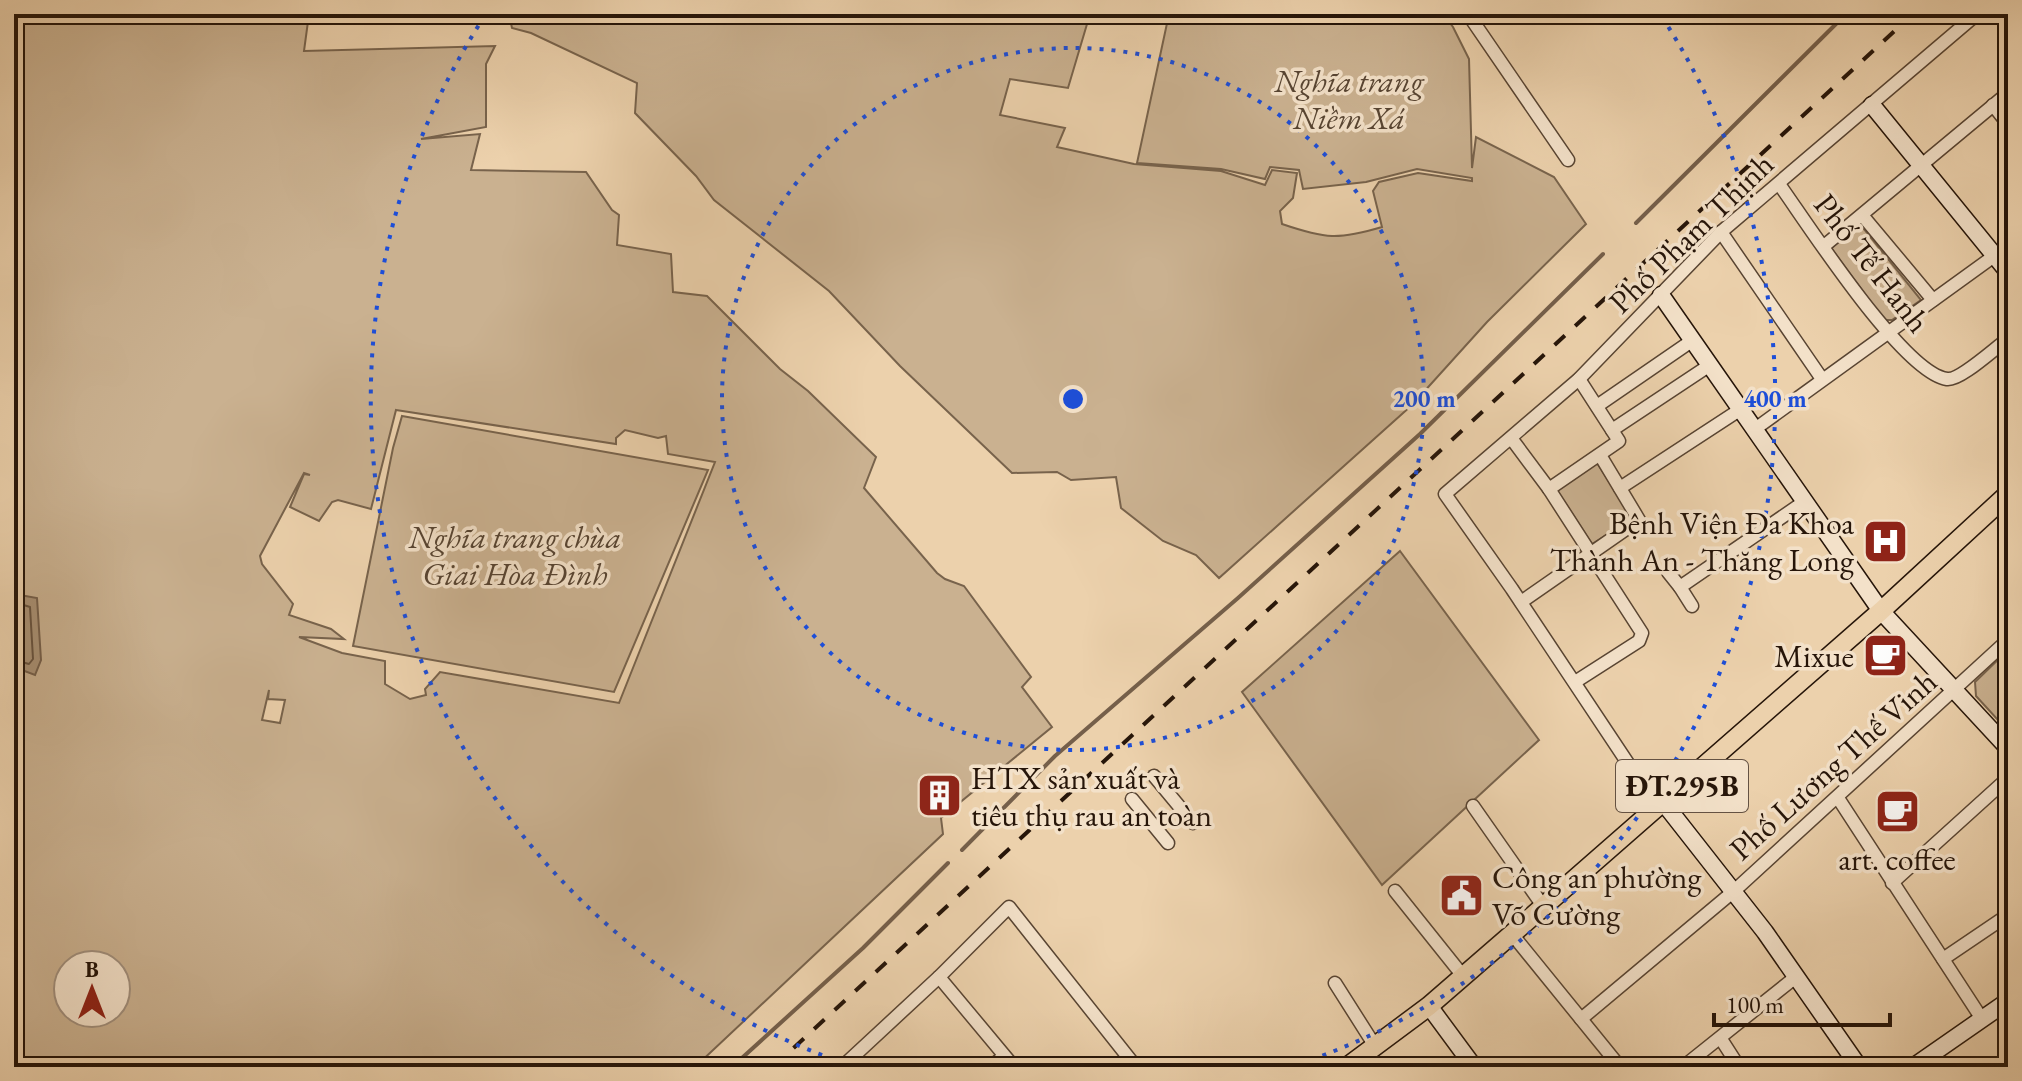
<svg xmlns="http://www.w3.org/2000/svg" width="2022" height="1081" viewBox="0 0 2022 1081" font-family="'EB Garamond',serif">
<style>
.green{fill:#cab190;stroke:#78634c;stroke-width:2;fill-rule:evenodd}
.water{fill:#a99175;stroke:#755f4a;stroke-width:2}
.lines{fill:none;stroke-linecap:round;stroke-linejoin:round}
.shore{stroke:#68533f;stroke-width:2}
.stream{stroke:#755f4a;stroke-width:4}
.street-casing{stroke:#584432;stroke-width:15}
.secondary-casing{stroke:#261509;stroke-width:19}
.primary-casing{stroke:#261509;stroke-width:21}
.street{stroke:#f3e1c9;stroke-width:12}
.secondary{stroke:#f3e1c9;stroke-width:16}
.primary{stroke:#ecd1ac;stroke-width:18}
.rail{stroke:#261509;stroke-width:4;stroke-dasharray:14 14;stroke-linecap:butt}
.ring{fill:none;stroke:#1d4ed8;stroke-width:4;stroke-dasharray:4 8}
.labels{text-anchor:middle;stroke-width:7;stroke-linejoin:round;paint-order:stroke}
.shield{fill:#f3e1c9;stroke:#645243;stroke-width:2}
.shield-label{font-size:30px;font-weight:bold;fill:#261509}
.park-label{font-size:32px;font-style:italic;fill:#574432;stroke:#f3e1c9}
.street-label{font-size:32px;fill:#261509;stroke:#f3e1c9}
.poi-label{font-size:32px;fill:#261509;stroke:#f3e1c9;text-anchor:end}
.centre{fill:#1d4ed8;stroke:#f3e1c9;stroke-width:4}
.ring-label{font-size:24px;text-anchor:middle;font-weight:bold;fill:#1d4ed8;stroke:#f3e1c9;stroke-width:7;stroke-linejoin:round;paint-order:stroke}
</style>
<rect width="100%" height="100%" fill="#ecd1ac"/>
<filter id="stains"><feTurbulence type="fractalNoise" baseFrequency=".0025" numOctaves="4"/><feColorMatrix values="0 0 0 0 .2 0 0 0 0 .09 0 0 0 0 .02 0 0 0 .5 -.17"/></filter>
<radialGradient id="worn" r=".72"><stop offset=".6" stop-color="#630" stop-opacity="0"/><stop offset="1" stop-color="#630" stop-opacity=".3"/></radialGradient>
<g class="green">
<path d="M14 14H309L304 51 495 46 486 64V127L421 139 480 134 471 170 586 172 612 210 619 215 617 245 671 254 673 292 707 296 780 369 808 391 876 457 864 488 937 573 945 579 964 586 1031 677 1022 687 1052 727 941 818 943 834 695 1067H14V728L23 696 14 692V667L35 674 37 599 14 594ZM396 410 616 444V438L625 430 658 438 666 436 668 454 715 462 619 703 440 672 425 689 426 695 410 699 385 684V661L342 653 299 637 344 639 331 629 289 615 293 604 262 564 260 556 304 473 310 475 304 474 290 507 319 521 332 502 338 500 371 509ZM269 690 268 699 285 700 280 723 262 720ZM68 965H116V1013H68Z"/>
<path d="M509 14H1090L1068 88 1010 79 1000 115 1065 128 1057 147 1134 164 1221 171 1265 185 1272 170 1297 173 1293 198 1280 211 1282 224C1326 239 1338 240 1382 227L1373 191 1379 182 1418 173 1472 181V178L1417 169 1366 182 1303 189 1299 170 1270 167 1265 179 1221 169 1137 163 1169 14H1443L1453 27 1469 59 1472 168 1476 137 1554 177 1586 224 1487 322 1412 405 1219 578 1196 555 1163 541 1121 508 1116 477 1071 480 1057 472 1012 473 900 366 829 291 714 200 696 176 635 113 637 83 531 33 512 28Z"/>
<path d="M1860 224 1921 300 1892 320H1884L1831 248Z"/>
<path d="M402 416 708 470 614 692 353 646 393 448Z"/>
<path d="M1597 463 1633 518 1592 544 1556 489Z"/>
<path d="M1400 551 1539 740 1382 885 1242 692Z"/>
<path d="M2008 650V731L1976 696 1975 682Z"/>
</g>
<path class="water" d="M14 594 37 598 41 660 35 675 14 667Z"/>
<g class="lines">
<path class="shore" d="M14 602 30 607 33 659 29 664 14 660"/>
<g class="stream">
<path d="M1636 223 1846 14"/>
<path d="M962 850 1055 756 1238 598 1420 434 1603 254"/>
<path d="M732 1067 863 948 948 863"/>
</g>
<defs>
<g id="street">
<path d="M1468 14 1568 160"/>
<path d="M1993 105 2008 124"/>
<path d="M1779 184C1807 223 1903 373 1947 379 1960 381 1996 347 2008 339"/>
<path d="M1862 215 1933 300"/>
<path d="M1721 232 1822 379"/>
<path d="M1824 246 2008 93"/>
<path d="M1597 406 1693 340"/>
<path d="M1755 429 2008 246"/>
<path d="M1612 430 1710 365"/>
<path d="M1511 438 1549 489 1642 633 1639 641 1575 682"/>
<path d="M1620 488 1741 409"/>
<path d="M1549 489 1619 441 1579 379"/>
<path d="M1668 572 1680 587"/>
<path d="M1521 602 1639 520 1600 455"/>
<path d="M1692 606 1680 587 1804 502"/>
<path d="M1154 776 1193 823"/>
<path d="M1838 798 1982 1019"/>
<path d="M1132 799 1168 843"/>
<path d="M1473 806 1543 906"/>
<path d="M1657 807 1512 589 1445 494 1579 379 1721 232 1977 14"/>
<path d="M1892 883 2008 778"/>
<path d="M1395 891 1463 976"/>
<path d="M1512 934 1620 1067"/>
<path d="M1943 959 2008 915"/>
<path d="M939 977 1014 1067"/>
<path d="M1335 983 1375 1046"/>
<path d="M1581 1019 1734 891 2008 640"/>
<path d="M1721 1039 1739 1067"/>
<path d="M842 1067 939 977 1009 907 1136 1067"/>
<path d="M991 1067 1004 1056"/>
<path d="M1683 1067 1797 976"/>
</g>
<g id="secondary">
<path d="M1872 105 2008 272"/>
<path d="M1661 295 1881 611 2008 748"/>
<path d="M1663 802 1765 932 1859 1067"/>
<path d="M1429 1006 1474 1067"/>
<path d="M1913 1067 2008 1001"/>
</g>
<path id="primary" d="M1347 1067 1429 1006 1512 934 1881 611 2008 494"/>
</defs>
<use href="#street" class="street-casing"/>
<use href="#secondary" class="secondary-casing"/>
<use href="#primary" class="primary-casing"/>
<use href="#street" class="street"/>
<use href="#secondary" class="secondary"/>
<use href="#primary" class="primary"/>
<path class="rail" d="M773 1067 1913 14"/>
</g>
<g class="ring">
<circle cx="1073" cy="399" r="351"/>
<path d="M856 1067A702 702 0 0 1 484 17M1662 17A702 702 0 0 1 1290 1067"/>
</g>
<defs>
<symbol id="hospital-square" viewBox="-11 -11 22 22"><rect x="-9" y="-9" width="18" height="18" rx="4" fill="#8f2418" stroke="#f3e1c9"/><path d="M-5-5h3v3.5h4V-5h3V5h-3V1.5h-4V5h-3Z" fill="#fff"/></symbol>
<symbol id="cafe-square" viewBox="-11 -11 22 22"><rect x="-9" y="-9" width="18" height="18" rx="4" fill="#8f2418" stroke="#f3e1c9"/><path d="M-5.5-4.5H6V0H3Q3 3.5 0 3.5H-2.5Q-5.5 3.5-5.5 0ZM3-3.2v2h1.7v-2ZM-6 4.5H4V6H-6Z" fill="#fff"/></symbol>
<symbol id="building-square" viewBox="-11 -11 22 22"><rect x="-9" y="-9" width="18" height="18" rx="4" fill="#8f2418" stroke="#f3e1c9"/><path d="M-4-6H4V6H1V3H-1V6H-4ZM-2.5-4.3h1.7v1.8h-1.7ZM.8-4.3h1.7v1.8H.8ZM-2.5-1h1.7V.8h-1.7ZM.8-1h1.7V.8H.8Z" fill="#fff"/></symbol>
<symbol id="civic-square" viewBox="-11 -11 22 22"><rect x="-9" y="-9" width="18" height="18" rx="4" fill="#8f2418" stroke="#f3e1c9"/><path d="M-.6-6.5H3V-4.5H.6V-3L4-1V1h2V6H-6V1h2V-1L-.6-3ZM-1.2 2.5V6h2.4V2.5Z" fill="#fff"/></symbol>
</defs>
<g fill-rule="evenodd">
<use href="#hospital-square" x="1860" y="516" width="51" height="51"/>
<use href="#cafe-square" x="1860" y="630" width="51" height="51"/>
<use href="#building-square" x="914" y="770" width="51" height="51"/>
<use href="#cafe-square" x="1872" y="786" width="51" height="51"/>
<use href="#civic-square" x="1436" y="870" width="51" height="51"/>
</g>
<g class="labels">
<rect class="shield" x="1616" y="760" width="132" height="52" rx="6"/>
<g class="shield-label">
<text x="1682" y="796">ĐT.295B</text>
</g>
<g class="park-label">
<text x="1349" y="92">Nghĩa trang<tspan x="1349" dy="37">Niềm Xá</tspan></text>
<text x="515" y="548">Nghĩa trang chùa<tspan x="515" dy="37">Giai Hòa Đình</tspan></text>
</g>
<g class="street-label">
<text transform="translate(1691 233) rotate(-44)" y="11">Phố Phạm Thịnh</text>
<text transform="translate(1872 263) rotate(52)" y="11">Phố Tế Hanh</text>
<text transform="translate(1833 765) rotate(-42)" y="11">Phố Lương Thế Vinh</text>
</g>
<g class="poi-label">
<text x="1854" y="534">Bệnh Viện Đa Khoa<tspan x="1854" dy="37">Thành An - Thăng Long</tspan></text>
<text x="1854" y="667">Mixue</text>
<text x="971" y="789" text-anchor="start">HTX sản xuất và<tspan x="971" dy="37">tiêu thụ rau an toàn</tspan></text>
<text x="1897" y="870" text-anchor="middle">art. coffee</text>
<text x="1492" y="888" text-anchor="start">Công an phường<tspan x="1492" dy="37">Võ Cường</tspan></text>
</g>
</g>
<circle cx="1073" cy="399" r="12" class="centre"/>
<g class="ring-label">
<text x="1424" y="407">200 m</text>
<text x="1775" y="407">400 m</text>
</g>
<rect width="2022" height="1081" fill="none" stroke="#ecd1ac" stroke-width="48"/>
<rect x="16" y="16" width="1990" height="1049" fill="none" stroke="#261509" stroke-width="4"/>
<rect x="24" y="24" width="1974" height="1033" fill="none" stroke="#261509" stroke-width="2"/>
<g transform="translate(92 989)"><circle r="38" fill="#f3e1c9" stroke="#a18f7c" stroke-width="2"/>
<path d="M0-6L14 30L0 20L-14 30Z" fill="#8f2418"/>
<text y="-12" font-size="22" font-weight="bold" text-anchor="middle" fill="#261509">B</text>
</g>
<path d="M1714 1013v12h176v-12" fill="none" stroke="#261509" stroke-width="4"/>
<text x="1726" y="1013" font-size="24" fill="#261509" stroke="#f3e1c9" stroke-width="6" paint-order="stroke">100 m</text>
<rect width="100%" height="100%" filter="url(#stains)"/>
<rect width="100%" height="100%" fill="url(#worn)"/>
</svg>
